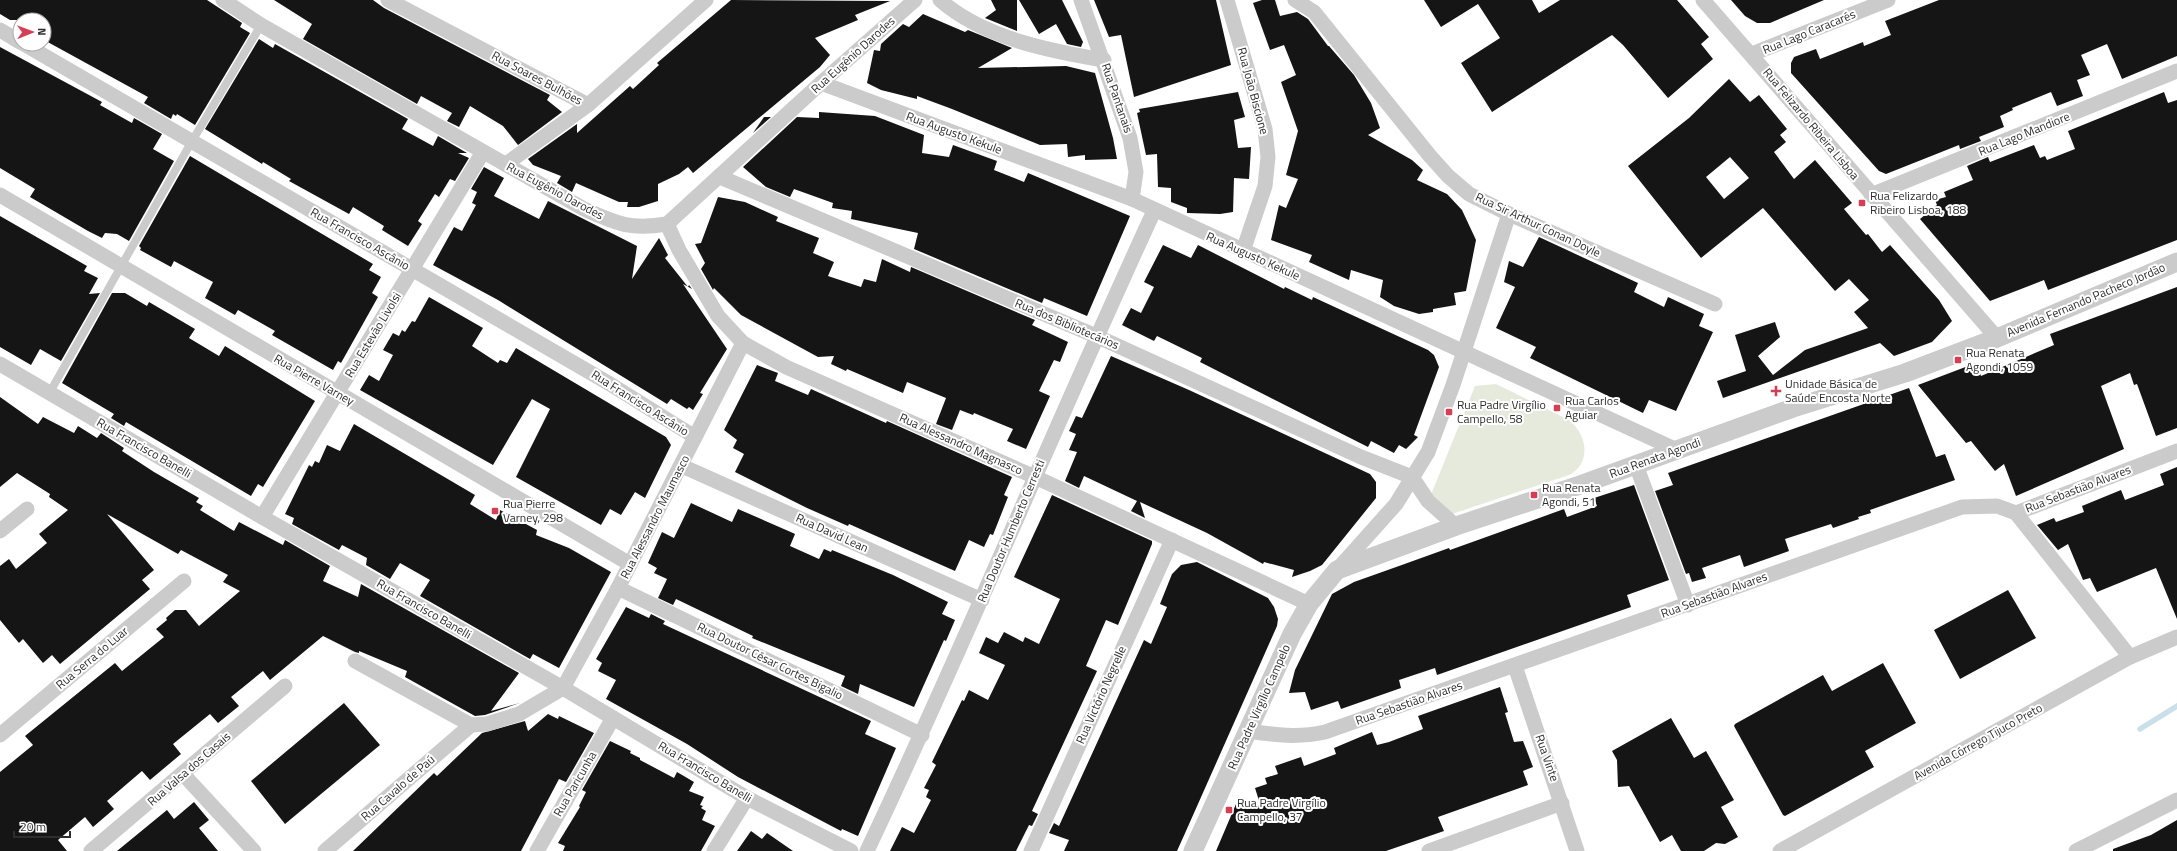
<svg xmlns="http://www.w3.org/2000/svg" width="2177" height="851" viewBox="0 0 2177 851" font-family="'Titillium Web',sans-serif">
<style>
.green{fill:#e5eadc}
.lines{fill:none;stroke-linecap:round;stroke-linejoin:round}
.stream{stroke:#cadfe8;stroke-width:5.5}
.building{fill:#151515;fill-rule:evenodd}
.service{stroke:#cbcbcb;stroke-width:8}
.minor{stroke:#cbcbcb;stroke-width:15}
.tertiary{stroke:#cbcbcb;stroke-width:19}
.poi-dot{fill:#d63e54;stroke:#fff;stroke-width:1.5}
.labels{text-anchor:middle;stroke-width:4;stroke-linejoin:round;paint-order:stroke}
.street-label{font-size:12px;fill:#2e2e2e;stroke:#fff}
.poi-label{font-size:12px;fill:#2e2e2e;stroke:#fff;text-anchor:start}
</style>
<rect width="100%" height="100%" fill="#fff"/>
<path class="green" d="M1496 384 1569 420C1587 434 1592 463 1569 475L1452 514 1426 507 1475 386Z"/>
<g class="lines">
<path class="stream" d="M2140 729 2177 706"/>
</g>
<g class="building">
<path d="M0 0H207L242 23 240 27 250 33 195 125 177 114 176 116 173 114 171 119 144 103 148 97 44 40V20H10L0 14Z"/>
<path d="M274 0H373L384 8 550 95 547 100 562 112 518 145 503 126 470 106 459 127 447 121 452 113 421 96 417 104 303 39 312 24Z"/>
<path d="M731 0 890 1 855 15 858 20 815 38 830 55 820 67 693 173 688 167 679 174 658 184V201L639 207H627L628 202H619L576 183 572 192 557 183 561 176 533 165 528 159 577 124V133L630 86 633 89 659 65 657 63Z"/>
<path d="M991 0H1017V31L985 18 996 10Z"/>
<path d="M1019 0H1062L1083 42 1081 47 1067 44 1056 24 1039 34Z"/>
<path d="M1094 0H1216L1231 65 1134 97 1121 35 1109 37Z"/>
<path d="M1262 0H1275L1280 16 1297 12 1308 19 1328 46H1329L1354 75 1371 103 1380 128 1368 135 1412 160 1423 170 1417 180 1447 194 1462 210 1476 240 1466 291 1454 293 1456 305 1433 309V312L1419 314 1394 306 1380 297 1383 280 1351 270 1349 280 1309 262 1312 255 1271 240 1279 205 1286 208 1298 179 1286 175 1298 131 1281 82 1296 75 1284 45 1270 50 1253 3Z"/>
<path d="M1424 0H1532L1539 13 1560 0H1677L1709 37 1701 44 1713 59 1668 98 1623 45 1612 35 1492 112 1461 63 1500 38 1478 4 1441 27Z"/>
<path d="M1731 0H1824L1770 23H1757L1745 16Z"/>
<path d="M1939 0H2177V56L2122 79 2107 44 2081 55 2090 75 2077 80 2083 96 2057 106 2051 92 2012 108 2013 110 2000 116 2004 127 1979 137 1981 141 1960 149 1959 145 1886 174 1879 171 1791 73V63L1794 57 1816 49 1820 59 1863 42 1864 46 1891 35 1885 21Z"/>
<path d="M923 14 965 32 968 30 1012 48 978 68 1066 66 1095 73 1113 138 1117 159 1085 160V155L1068 157 1067 144 1040 145 952 109 917 96V99L881 90 867 83 874 50 880 51 881 44 903 24 909 27Z"/>
<path d="M259 39 273 48 275 44 408 119 402 129 433 146 438 136 467 153H458L469 158 455 181 450 179 439 197 435 194 418 221 422 224 408 246 382 230 384 226 353 207 349 214 289 181 291 179 263 162 262 164 205 129Z"/>
<path d="M0 47 102 102 100 105 132 123 134 118 162 134 153 149 174 161 129 241 117 234 105 233 102 238 88 231 30 197 35 189 0 168Z"/>
<path d="M1729 79 1750 102 1759 95 1787 129 1780 135 1786 142 1774 152 1794 179 1815 160 1852 203 1844 209 1866 235 1868 234 1882 252 1890 245 1939 300 1952 321 1932 342 1894 356 1880 343 1723 398 1717 381 1746 371 1735 335 1775 322 1780 337 1758 356 1773 375 1805 350 1868 328 1854 312 1869 300 1849 279 1835 291 1763 208 1701 258 1628 166 1689 118ZM1730 157 1749 178 1724 199 1706 177Z"/>
<path d="M1238 92 1245 117 1234 120 1238 148 1251 147 1249 179 1234 178 1233 212 1220 214 1187 213V208L1171 202V188L1158 187 1157 154 1146 155 1137 113 1140 112 1139 109Z"/>
<path d="M2164 92 2168 103 2177 100V240L2048 290 2044 280 1990 301 1920 219 1937 205 1935 200 1946 197 1944 192 1973 180 1967 166 1988 157 1990 162 2034 145 2040 158 2045 156 2047 160 2075 149 2068 131Z"/>
<path d="M819 112 875 116 924 135 922 153 949 157 953 145 997 161 994 170 1024 182 1028 173 1130 216 1087 316 1044 298 1042 303 914 249 918 233 851 219 852 211 832 208 833 203 794 189 790 197 766 187 743 167 797 117 819 118Z"/>
<path d="M764 117H771L753 133Z"/>
<path d="M190 156 373 264 369 270 381 277 372 293 378 297 341 363 338 361 333 370 272 335 275 331 238 310 235 315 205 298 213 282 174 261 171 267 140 250 141 248 139 246Z"/>
<path d="M484 167 504 178 494 196 539 219 548 201 637 246 632 279 659 238 668 255 665 258 688 287 689 285 692 289 683 284 727 349 700 393 703 394 693 410 689 407 687 409 671 399 667 404 498 300 433 265 454 227 462 231 476 205 472 203 477 192 471 189Z"/>
<path d="M718 197 745 202 778 217 776 221 819 238 813 253 834 262 828 276 861 287 864 279 876 282 882 259 910 272 911 267 1035 320 1032 325 1068 342 1060 362 1054 360 1039 391 1050 396 1026 449 1007 441 1013 429 974 413 973 415 960 410 952 430 936 424 946 398 907 382 903 393 847 369 846 371 831 364 834 356 818 357 741 315 714 288 713 290 701 269 705 263 695 244 701 243Z"/>
<path d="M0 216 87 266 84 271 98 278 89 294 100 293 61 361 40 349 31 365 0 347Z"/>
<path d="M1539 237 1638 283 1634 292 1664 307 1668 297 1704 314 1699 326 1713 332 1676 411 1649 400 1643 413 1530 358 1536 347 1496 328 1515 287 1504 282 1509 261 1523 267Z"/>
<path d="M1163 245 1191 258 1198 245 1284 289 1285 287 1312 300 1313 297 1428 350 1434 355 1439 367 1414 435 1418 437 1406 449 1399 445 1394 453 1371 441 1368 447 1200 362 1202 358 1157 336 1154 341 1122 325 1131 308 1141 313 1154 287 1144 282Z"/>
<path d="M2177 287V428L2156 436 2137 384 2134 385 2130 373 2101 386 2124 449 2016 496 2004 464 1995 471 1971 441 1966 443 1918 385 1976 363 1981 376 2054 345 2050 334Z"/>
<path d="M112 293H125L147 306 149 302 195 329 189 338 219 356 225 346 315 401 263 487 258 484 251 496 126 422 124 426 111 418 114 414 62 383Z"/>
<path d="M429 297 483 328 472 346 498 363 500 360 507 363 516 348 666 437 671 445 645 498 635 492 621 515 610 509 601 525 516 477 550 409 532 399 493 465 360 390 369 375 379 381 393 355 383 350 393 333 399 336 402 330 405 332 412 321 415 322Z"/>
<path d="M1111 356 1189 390 1370 474 1376 482V498L1322 565 1310 571 1292 577 1294 570 1264 562 1263 564 1207 533 1140 502 1145 518 1131 511 1137 501 1084 476 1079 488 1065 481 1077 452 1069 450 1076 434 1069 431 1076 416 1082 418Z"/>
<path d="M757 365 778 373 775 381 808 395 811 389 886 423 887 421 1012 477 1004 495 1008 497 993 535 990 534 984 547 969 540 955 571 849 524 848 526 807 508 735 472 744 454 733 448 737 440 724 430Z"/>
<path d="M1909 388 1936 457 1945 454 1955 480 1870 510 1871 513 1858 517 1859 519 1833 528 1831 524 1785 539 1789 551 1758 562 1744 567 1740 555 1702 568 1706 578 1692 582 1689 573 1686 574 1655 491 1673 485 1668 473Z"/>
<path d="M0 397 38 424 43 417 74 433 78 426 97 438 101 433 124 448 122 451 154 472 199 498 196 502 203 506 200 510 234 531 239 522 283 545 285 540 330 566 323 581 358 597 361 584 519 673 491 711 520 703 485 715 475 716 405 677 407 671 359 651V653L355 652 323 636 270 680 263 671 231 697 239 706 218 723 210 714 173 744 181 754 150 780 142 771 107 801 114 809 93 827 85 817 58 840 67 851H0V772L33 745 25 736 115 663 122 671 164 637 156 629 167 620 166 618 175 610H186L199 626 240 591 223 582 228 575 181 550 178 554 107 514 154 570 142 580 150 589 60 664 52 655 43 663 23 639 19 643 0 620V566L9 559 16 569 47 543 39 534 68 510 49 497 50 494 17 473 0 487Z"/>
<path d="M354 424 475 495 470 504 496 520 500 510 537 530 536 535 569 548 611 572 559 668 533 654 530 659 420 596 430 580 400 563 390 579 366 565 367 558 342 545 339 550 292 524 294 518 285 514 309 465 312 467 315 461 319 463 327 445 340 451Z"/>
<path d="M2177 467V619L2156 568 2097 592 2090 578 2083 580 2068 544 2058 550 2037 525 2054 518 2056 522 2084 512 2082 506 2121 490 2125 500 2164 485 2160 474Z"/>
<path d="M1634 485 1669 580 1627 595 1631 607 1437 675 1435 668 1399 680 1401 688 1341 709 1338 701 1311 710 1305 692 1289 693 1295 670 1332 594 1354 582 1399 566 1449 548 1450 550 1564 509 1567 517 1597 506 1594 498Z"/>
<path d="M1052 495 1152 541V544L1118 625 1106 620 1086 666 1097 671 1032 811 1038 814 1032 826 1029 825 1016 851H890L902 827 914 833 931 800 926 797 929 790 924 788 936 765 932 762 962 700 964 701 969 690 988 700 1005 665 979 653 986 637 998 643 1004 632 1023 642 1025 637 1039 644 1060 599 1014 577Z"/>
<path d="M691 503 732 522 738 509 793 533 795 534 790 546 819 559 824 549 831 552 832 550 893 575 948 602 942 614 955 620 946 641 944 640 914 707 860 684 858 694 841 686 845 676 752 638 753 636 676 599 673 605 658 598 667 579 654 573 657 568 648 563 662 532 674 538Z"/>
<path d="M1197 562 1268 598 1274 607 1278 619 1277 626 1186 831 1177 851H1064L1069 840 1049 833 1054 823 1059 826 1144 640 1151 644 1167 607 1160 604 1172 574 1181 565Z"/>
<path d="M2008 590 2036 638 1960 679 1934 630Z"/>
<path d="M626 607 649 618 651 614 665 621 663 624 871 721 865 734 896 748 858 836 842 829 841 831 738 777 687 744 606 699 616 680 598 671 602 663 596 659Z"/>
<path d="M1883 663 1916 723 1865 751 1874 767 1785 816 1783 815 1734 726 1735 724 1823 675 1832 691Z"/>
<path d="M1500 687 1508 712 1505 713 1514 742 1523 741 1533 767 1523 771 1528 785 1438 817 1444 831 1386 851H1216L1239 797 1261 807 1255 788 1267 784 1265 778 1278 774 1275 766 1301 757 1304 766 1336 754 1334 748 1372 732 1377 745 1389 742 1423 729 1418 716Z"/>
<path d="M344 703 380 745 285 824 251 781Z"/>
<path d="M548 714 558 719 559 716 594 733 566 782 559 779 521 851H353L434 773 437 776 482 733 525 721 528 731Z"/>
<path d="M1671 718 1694 758 1706 751 1734 800 1721 807 1738 837 1725 844 1716 843 1704 851H1681L1672 835 1660 842 1629 786 1618 787 1617 760 1612 751Z"/>
<path d="M610 741 631 751 630 753 640 758V760L674 778 677 772 694 782 689 791 704 797 700 805 703 806 701 808 706 811 702 820 715 826 701 851H563L565 846 558 843 580 807 579 806 586 792 582 790Z"/>
<path d="M194 802 209 820 199 828 218 851H117L167 810 174 819Z"/>
<path d="M2177 820V851H2113V849L2151 835Z"/>
<path d="M751 831 762 839 767 833 793 851H737Z"/>
</g>
<g class="lines">
<path class="service" d="M50 392 188 148 261 25"/>
<g class="minor">
<path d="M223 0 261 25 584 209C618 224 630 230 667 224L821 83 915 0"/>
<path d="M388 0 588 105 706 0"/>
<path d="M940 0C983 38 1050 51 1104 60"/>
<path d="M1081 0 1130 138 1136 172 1132 199"/>
<path d="M1227 0 1265 129 1268 157 1265 186 1243 251"/>
<path d="M1295 0 1314 12 1430 156 1448 176 1469 194 1509 214 1715 304"/>
<path d="M1703 0 1997 338"/>
<path d="M0 30 20 42"/>
<path d="M24 44 610 384 695 437"/>
<path d="M1752 54 1888 0"/>
<path d="M821 83 1132 199 1677 450"/>
<path d="M506 164 588 105"/>
<path d="M720 177 1096 336 1361 457 1412 477 1428 501 1456 526"/>
<path d="M0 195 630 564"/>
<path d="M1871 195 2177 71"/>
<path d="M667 224 679 250 718 316 743 343 786 367 1035 477 1309 604"/>
<path d="M0 364 262 517 563 688 747 798 851 851"/>
<path d="M1636 465 1688 605"/>
<path d="M682 466 982 600"/>
<path d="M2016 513 2130 657"/>
<path d="M262 517 483 152"/>
<path d="M0 531 27 509"/>
<path d="M1337 570 1396 504 1428 452 1453 385 1509 214"/>
<path d="M618 588 922 735"/>
<path d="M355 661 471 725 487 724 519 714 563 688 618 588 743 343"/>
<path d="M1515 666 1577 851"/>
<path d="M1248 731C1275 735 1298 738 1325 732L1962 507 1997 506 2016 513 2177 451"/>
<path d="M0 735 184 581"/>
<path d="M183 774 254 851"/>
<path d="M91 851 285 686"/>
<path d="M325 851 471 725"/>
<path d="M537 851 613 718"/>
<path d="M714 851 747 798"/>
<path d="M867 851C967 640 1056 423 1154 211"/>
<path d="M1031 851 1172 540"/>
<path d="M1429 851 1562 803"/>
<path d="M1780 851 2130 657 2177 637"/>
<path d="M2076 851 2177 800"/>
</g>
<path class="tertiary" d="M1193 851 1292 634 1309 604 1337 570 1456 526 1580 485 1793 408 1905 373 1997 338 2177 262"/>
</g>
<g class="poi-dot">
<rect x="1858" y="199" width="8" height="8" rx="2"/>
<rect x="1954" y="356" width="8" height="8" rx="2"/>
<path d="M1774 385h4v4h4v4h-4v4h-4v-4h-4v-4h4z"/>
<rect x="1553" y="404" width="8" height="8" rx="2"/>
<rect x="1445" y="408" width="8" height="8" rx="2"/>
<rect x="1530" y="491" width="8" height="8" rx="2"/>
<rect x="491" y="507" width="8" height="8" rx="2"/>
<rect x="1225" y="806" width="8" height="8" rx="2"/>
</g>
<g class="labels">
<g class="street-label">
<text transform="translate(1809 32) rotate(-22)" y="4">Rua Lago Caracarés</text>
<text transform="translate(853 55) rotate(-42)" y="4">Rua Eugênio Darodes</text>
<text transform="translate(537 78) rotate(28)" y="4">Rua Soares Bulhões</text>
<text transform="translate(1253 91) rotate(75)" y="4">Rua João Biscione</text>
<text transform="translate(1117 98) rotate(71)" y="4">Rua Pantanais</text>
<text transform="translate(1811 124) rotate(50)" y="4">Rua Felizardo Ribeira Lisboa</text>
<text transform="translate(954 133) rotate(20)" y="4">Rua Augusto Kekule</text>
<text transform="translate(2024 134) rotate(-22)" y="4">Rua Lago Mandiore</text>
<text transform="translate(555 191) rotate(28)" y="4">Rua Eugênio Darodes</text>
<text transform="translate(1538 225) rotate(25)" y="4">Rua Sir Arthur Conan Doyle</text>
<text transform="translate(360 239) rotate(30)" y="4">Rua Francisco Ascânio</text>
<text transform="translate(1253 256) rotate(24)" y="4">Rua Augusto Kekule</text>
<text transform="translate(2086 300) rotate(-23)" y="4">Avenida Fernando Pacheco Jordão</text>
<text transform="translate(1067 324) rotate(23)" y="4">Rua dos Bibliotecários</text>
<text transform="translate(373 335) rotate(-59)" y="4">Rua Estevão Livolsi</text>
<text transform="translate(314 380) rotate(30)" y="4">Rua Pierre Varney</text>
<text transform="translate(640 403) rotate(32)" y="4">Rua Francisco Ascânio</text>
<text transform="translate(961 444) rotate(24)" y="4">Rua Alessandro Magnasco</text>
<text transform="translate(144 448) rotate(30)" y="4">Rua Francisco Banelli</text>
<text transform="translate(1655 458) rotate(-20)" y="4">Rua Renata Agondi</text>
<text transform="translate(2078 489) rotate(-21)" y="4">Rua Sebastião Alvares</text>
<text transform="translate(655 517) rotate(-63)" y="4">Rua Alessandro Maumasco</text>
<text transform="translate(1011 531) rotate(-67)" y="4">Rua Doutor Humberto Cerresti</text>
<text transform="translate(832 533) rotate(24)" y="4">Rua David Lean</text>
<text transform="translate(1714 595) rotate(-20)" y="4">Rua Sebastião Alvares</text>
<text transform="translate(424 609) rotate(30)" y="4">Rua Francisco Banelli</text>
<text transform="translate(92 658) rotate(-40)" y="4">Rua Serra do Luar</text>
<text transform="translate(770 661) rotate(26)" y="4">Rua Doutor César Cortes Bigalio</text>
<text transform="translate(1101 695) rotate(-66)" y="4">Rua Victório Negrelle</text>
<text transform="translate(1409 703) rotate(-19)" y="4">Rua Sebastião Alvares</text>
<text transform="translate(1259 707) rotate(-66)" y="4">Rua Padre Virgílio Campelo</text>
<text transform="translate(1978 742) rotate(-29)" y="4">Avenida Córrego Tijuco Preto</text>
<text transform="translate(1547 758) rotate(71)" y="4">Rua Vinte</text>
<text transform="translate(189 769) rotate(-41)" y="4">Rua Valsa dos Casais</text>
<text transform="translate(705 772) rotate(31)" y="4">Rua Francisco Banelli</text>
<text transform="translate(575 784) rotate(-60)" y="4">Rua Paricunha</text>
<text transform="translate(398 788) rotate(-41)" y="4">Rua Cavalo de Paú</text>
</g>
<g class="poi-label">
<text x="1870" y="200">Rua Felizardo<tspan x="1870" dy="14">Ribeiro Lisboa, 188</tspan></text>
<text x="1966" y="357">Rua Renata<tspan x="1966" dy="14">Agondi, 1059</tspan></text>
<text x="1785" y="388">Unidade Básica de<tspan x="1785" dy="14">Saúde Encosta Norte</tspan></text>
<text x="1565" y="405">Rua Carlos<tspan x="1565" dy="14">Aguiar</tspan></text>
<text x="1457" y="409">Rua Padre Virgílio<tspan x="1457" dy="14">Campello, 58</tspan></text>
<text x="1542" y="492">Rua Renata<tspan x="1542" dy="14">Agondi, 51</tspan></text>
<text x="503" y="508">Rua Pierre<tspan x="503" dy="14">Varney, 298</tspan></text>
<text x="1237" y="807">Rua Padre Virgílio<tspan x="1237" dy="14">Campello, 37</tspan></text>
</g>
</g>
<g transform="translate(32 32) rotate(89)"><circle r="19" fill="#ffffff" stroke="#ababab"/>
<path d="M0-3L7 15L0 10L-7 15Z" fill="#d63e54"/>
<text y="-6" font-size="11" font-weight="bold" text-anchor="middle" fill="#2e2e2e">N</text>
</g>
<path d="M14 831v6h56v-6" fill="none" stroke="#2e2e2e" stroke-width="2"/>
<text x="20" y="831" font-size="12" fill="#2e2e2e" stroke="#ffffff" stroke-width="3" paint-order="stroke">20 m</text>
</svg>
